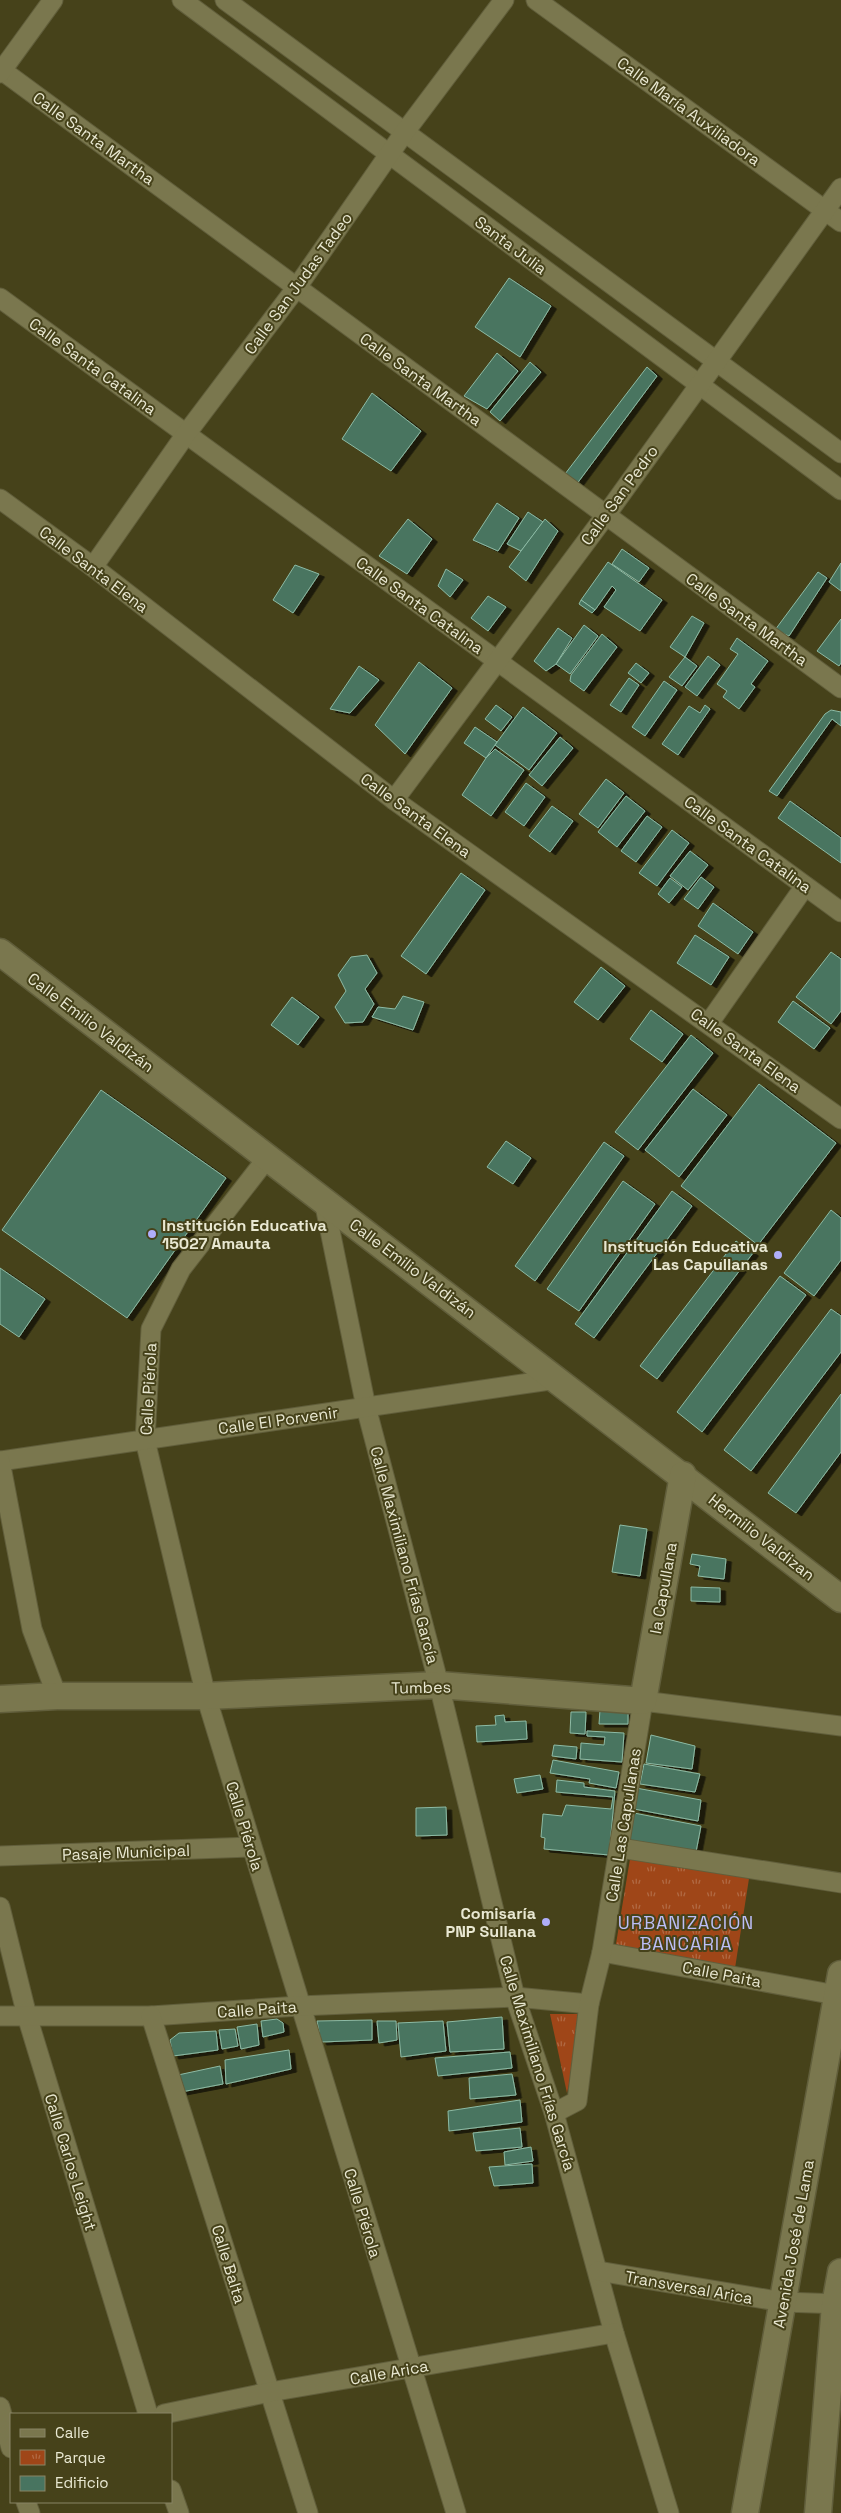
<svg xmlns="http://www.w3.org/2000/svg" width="841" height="2513" viewBox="0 0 841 2513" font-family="'Space Grotesk',sans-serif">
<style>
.park{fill:url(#park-tufts)}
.building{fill:#487460;stroke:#8dbba5;filter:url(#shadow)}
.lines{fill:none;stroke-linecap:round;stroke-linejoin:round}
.street-casing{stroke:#615e3b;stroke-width:21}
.secondary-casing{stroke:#615e3b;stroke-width:29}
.street{stroke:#7a774e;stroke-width:19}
.secondary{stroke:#7a774e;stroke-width:26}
.poi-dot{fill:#afaefa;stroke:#46421a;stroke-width:2}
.labels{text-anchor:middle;stroke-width:4;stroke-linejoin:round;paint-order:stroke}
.street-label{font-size:16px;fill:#e9e8d2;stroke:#46421a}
.poi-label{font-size:16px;font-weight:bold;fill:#e9e8d2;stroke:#46421a;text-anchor:end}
.neighbourhood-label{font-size:18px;letter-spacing:1px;fill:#bdbef7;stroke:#46421a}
</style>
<defs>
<pattern id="park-tufts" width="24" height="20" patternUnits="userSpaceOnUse" patternTransform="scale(1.25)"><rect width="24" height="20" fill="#9f4618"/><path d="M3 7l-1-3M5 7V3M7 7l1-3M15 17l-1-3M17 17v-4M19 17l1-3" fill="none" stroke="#b16a44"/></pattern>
<filter id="shadow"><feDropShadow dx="5.5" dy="3" stdDeviation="0" flood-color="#0009"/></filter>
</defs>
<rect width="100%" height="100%" fill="#46421a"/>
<g class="park">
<path d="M631 1853 750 1872 735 1968 615 1950Z"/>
<path d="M550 2014H584L567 2093Z"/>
</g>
<g class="building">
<path d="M509 278 551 306 520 357 475 327Z"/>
<path d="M497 353 518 371 487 409 464 396Z"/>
<path d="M530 362 541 372 500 421 490 412Z"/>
<path d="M647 367 657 376 576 485 565 474Z"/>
<path d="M372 393 421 431 391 471 342 439Z"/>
<path d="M497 503 519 518 498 551 473 540Z"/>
<path d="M528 512 543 522 521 551 507 544Z"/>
<path d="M408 519 432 539 407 574 379 556Z"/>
<path d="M545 519 558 531 526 581 509 567Z"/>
<path d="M622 549 649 568 639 582 612 564Z"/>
<path d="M608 562 662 600 640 631 604 607 616 590 612 586 595 610 581 600Z"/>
<path d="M841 563V591L829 582Z"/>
<path d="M295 565 319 574 293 613 273 600Z"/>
<path d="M446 569 463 580 450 597 438 586Z"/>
<path d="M818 572 827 578 789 636 775 630Z"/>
<path d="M488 596 506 607 488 631 471 618Z"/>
<path d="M581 600 595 610 592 613 579 604Z"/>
<path d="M692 616 704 623 685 657 670 647Z"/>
<path d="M841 619V663L839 666 817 651Z"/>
<path d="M584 625 598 636 570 674 556 664Z"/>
<path d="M558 628 572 638 556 664 546 671 534 661Z"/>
<path d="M602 634 617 647 584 691 570 681 571 675Z"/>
<path d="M737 638 768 661 751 684 755 687 739 709 723 697 727 691 717 684 738 654 730 649Z"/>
<path d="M708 656 720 665 697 696 685 687Z"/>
<path d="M685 657 697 666 682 686 669 677Z"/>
<path d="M419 662 452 688 405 754 375 725Z"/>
<path d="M636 663 649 673 641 683 628 673Z"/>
<path d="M359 666 379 680 350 713 330 709Z"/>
<path d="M629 678 639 685 621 712 610 705Z"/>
<path d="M664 681 677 690 645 736 632 727Z"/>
<path d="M496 705 512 717 501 731 485 719Z"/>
<path d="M705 705 710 709 678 755 662 744 689 706 700 713Z"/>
<path d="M523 707 557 733 529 770 495 745Z"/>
<path d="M831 710 841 712V726L832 719 777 796 769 791 825 714Z"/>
<path d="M475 727 497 742 486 758 464 743Z"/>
<path d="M560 737 573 748 542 786 529 775Z"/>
<path d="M495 749 524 770 491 816 462 795 486 758Z"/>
<path d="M606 779 624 793 598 828 579 814Z"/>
<path d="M526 783 545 797 524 826 505 812Z"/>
<path d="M626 796 645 811 617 847 598 832Z"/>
<path d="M790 801 841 838V863L778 818Z"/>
<path d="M552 806 573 821 550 852 529 836Z"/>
<path d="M647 816 662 827 636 862 621 851Z"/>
<path d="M672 830 689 843 657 886 639 873Z"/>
<path d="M690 851 708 865 688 890 670 876Z"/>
<path d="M461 873 485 890 426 974 401 956Z"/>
<path d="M701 877 714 887 698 909 684 899Z"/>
<path d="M670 878 682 887 669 903 658 894Z"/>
<path d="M713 903 753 932 738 954 698 926Z"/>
<path d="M695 935 729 957 711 985 677 963Z"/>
<path d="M831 952 841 959V1011L831 1024 796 997Z"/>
<path d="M367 955 377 973 365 989 374 1004 363 1022 345 1023 335 1007 346 991 338 975 351 957Z"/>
<path d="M601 967 625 986 598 1020 574 1002Z"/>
<path d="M403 996 424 1002 413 1030 372 1017 378 1007 395 1009Z"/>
<path d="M292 997 319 1017 298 1045 271 1025Z"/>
<path d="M793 1001 830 1028 814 1049 778 1022Z"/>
<path d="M651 1010 683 1034 662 1062 630 1039Z"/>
<path d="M691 1035 713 1053 638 1150 615 1132Z"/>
<path d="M759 1084 836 1143 758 1245 681 1186Z"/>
<path d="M693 1089 727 1115 679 1177 645 1150Z"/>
<path d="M101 1090 226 1178 127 1318 2 1230Z"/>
<path d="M506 1141 531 1158 513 1184 487 1167Z"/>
<path d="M604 1142 624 1156 535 1281 515 1266Z"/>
<path d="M623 1181 655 1204 579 1311 547 1289Z"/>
<path d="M672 1191 692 1206 594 1338 575 1324Z"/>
<path d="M831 1210 841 1218V1260L814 1296 784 1273Z"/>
<path d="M736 1241 753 1253 657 1379 640 1366Z"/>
<path d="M0 1268 45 1299 19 1337 0 1324Z"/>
<path d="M780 1276 806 1295 702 1432 677 1412Z"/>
<path d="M831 1309 841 1316V1352L751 1471 724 1450Z"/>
<path d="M841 1394V1452L796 1513 768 1493Z"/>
<path d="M620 1525 647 1529 640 1576 612 1572Z"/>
<path d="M692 1554 726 1559 724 1579 698 1576 700 1566 690 1564Z"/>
<path d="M691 1587 720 1588V1602L691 1601Z"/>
<path d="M600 1710H628V1724H599Z"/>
<path d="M571 1712H586L585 1734 570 1733Z"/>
<path d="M504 1715 505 1722 526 1721 527 1739 477 1742 476 1726 496 1725 495 1716Z"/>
<path d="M587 1731 624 1733 622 1762 580 1759 581 1743 604 1745 605 1737 587 1736Z"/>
<path d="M651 1735 695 1746 692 1769 646 1763Z"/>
<path d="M554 1745 577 1747 576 1759 552 1756Z"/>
<path d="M553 1760 619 1772 616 1788 589 1783 590 1779 550 1773Z"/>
<path d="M644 1764 700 1774 695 1792 640 1784Z"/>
<path d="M540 1775 543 1789 517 1793 514 1779Z"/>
<path d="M557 1780 584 1783V1787L615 1791 609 1855 544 1849 545 1838 541 1837 543 1814 562 1816 566 1805 611 1809 613 1797 556 1792Z"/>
<path d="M636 1788 701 1800 698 1821 634 1809Z"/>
<path d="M446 1807 447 1835 416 1836V1808Z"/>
<path d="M634 1813 701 1826 695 1857 627 1846Z"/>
<path d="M502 2017 504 2049 450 2052 447 2022Z"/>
<path d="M277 2019 283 2023 284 2032 263 2037 261 2021Z"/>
<path d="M372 2020V2040L321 2042 317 2021Z"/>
<path d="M377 2021H396L397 2040 379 2043Z"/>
<path d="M443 2021 446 2051 401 2057 398 2023Z"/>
<path d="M257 2024 259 2045 241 2049 237 2027Z"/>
<path d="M235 2029 238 2046 222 2049 219 2030Z"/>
<path d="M216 2031 218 2050 173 2056 170 2040 179 2033Z"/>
<path d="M289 2050 291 2069 226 2084 225 2060Z"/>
<path d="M510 2052 512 2068 438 2076 435 2058Z"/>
<path d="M220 2066 223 2084 181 2092 178 2075Z"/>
<path d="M512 2074 516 2095 470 2099 469 2078Z"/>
<path d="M520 2100 522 2122 449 2131 448 2111Z"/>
<path d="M520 2128 522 2147 476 2151 473 2133Z"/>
<path d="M531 2147 533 2161 505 2165 504 2152Z"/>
<path d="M532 2164 533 2183 494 2186 489 2167Z"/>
</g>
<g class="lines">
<defs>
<g id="street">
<path d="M182 0 841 490"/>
<path d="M225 0 841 453"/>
<path d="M536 0 841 222"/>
<path d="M0 69 841 688"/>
<path d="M0 73 53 0"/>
<path d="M0 298 841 912"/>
<path d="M0 499 93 567 394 800 841 1119"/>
<path d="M93 567 186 434 297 287 404 133 504 0"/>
<path d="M394 800 606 515 841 188"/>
<path d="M709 1023 805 886"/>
<path d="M268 1157 181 1269 151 1329 145 1440 206 1696 456 2513"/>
<path d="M324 1201 366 1407 439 1685 515 1997 554 2113 614 2333 669 2513"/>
<path d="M0 1461 557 1379"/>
<path d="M0 1461 32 1629 57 1696"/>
<path d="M620 1848 841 1883"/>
<path d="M0 1856 251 1847"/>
<path d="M0 1907 27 2016 148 2414"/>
<path d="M602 1952 841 1996"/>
<path d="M0 2016H151L299 2006 515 1997 589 2004"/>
<path d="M151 2016 308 2513"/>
<path d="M554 2113 577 2101 589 2004 602 1952 643 1701 841 1726"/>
<path d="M598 2271 783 2302 841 2304"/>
<path d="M0 2407 11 2448"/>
<path d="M164 2414 270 2392 614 2333"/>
<path d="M171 2490 179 2513"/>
<path d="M26 2502 30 2513"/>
</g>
<g id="secondary">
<path d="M0 952 841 1599"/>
<path d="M0 1699 57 1696H206L439 1685 643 1701 683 1475"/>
<path d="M745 2513 841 1974"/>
<path d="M818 2513 835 2305 841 2272"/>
</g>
</defs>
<use href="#street" class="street-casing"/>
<use href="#secondary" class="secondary-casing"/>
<use href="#street" class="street"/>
<use href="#secondary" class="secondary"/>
</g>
<g class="poi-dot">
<circle cx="152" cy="1234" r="5"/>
<circle cx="778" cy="1255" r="5"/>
<circle cx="546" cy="1922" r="5"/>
</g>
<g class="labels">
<g class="street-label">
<text transform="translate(689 111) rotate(36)" y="6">Calle María Auxiliadora</text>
<text transform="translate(94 138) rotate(36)" y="6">Calle Santa Martha</text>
<text transform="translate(511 245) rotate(37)" y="6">Santa Julia</text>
<text transform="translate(298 283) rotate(-54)" y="6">Calle San Judas Tadeo</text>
<text transform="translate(93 366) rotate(36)" y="6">Calle Santa Catalina</text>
<text transform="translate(421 379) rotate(36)" y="6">Calle Santa Martha</text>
<text transform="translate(619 495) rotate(-54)" y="6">Calle San Pedro</text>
<text transform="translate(94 569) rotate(37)" y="6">Calle Santa Elena</text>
<text transform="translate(420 605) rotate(36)" y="6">Calle Santa Catalina</text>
<text transform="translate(747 619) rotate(36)" y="6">Calle Santa Martha</text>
<text transform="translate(416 815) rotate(36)" y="6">Calle Santa Elena</text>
<text transform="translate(748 844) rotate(36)" y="6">Calle Santa Catalina</text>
<text transform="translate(91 1022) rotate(37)" y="6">Calle Emilio Valdizán</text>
<text transform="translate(746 1050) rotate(36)" y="6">Calle Santa Elena</text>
<text transform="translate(413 1268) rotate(37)" y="6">Calle Emilio Valdizán</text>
<text transform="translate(148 1389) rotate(-87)" y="6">Calle Piérola</text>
<text transform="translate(278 1420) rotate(-8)" y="6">Calle El Porvenir</text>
<text transform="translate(762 1537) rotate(38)" y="6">Hermilio Valdizan</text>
<text transform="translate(405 1555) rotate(75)" y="6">Calle Maximiliano Frías García</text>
<text transform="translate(663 1588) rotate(-80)" y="6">la Capullana</text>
<text transform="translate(421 1687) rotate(-1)" y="6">Tumbes</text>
<text transform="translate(623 1825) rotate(-81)" y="6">Calle Las Capullanas</text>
<text transform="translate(245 1826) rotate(73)" y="6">Calle Piérola</text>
<text transform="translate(126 1852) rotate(-2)" y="6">Pasaje Municipal</text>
<text transform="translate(722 1974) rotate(11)" y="6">Calle Paita</text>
<text transform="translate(257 2009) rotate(-4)" y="6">Calle Paita</text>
<text transform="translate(538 2063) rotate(73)" y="6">Calle Maximiliano Frías García</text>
<text transform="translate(71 2162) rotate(73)" y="6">Calle Carlos Leight</text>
<text transform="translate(363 2213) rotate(73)" y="6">Calle Piérola</text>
<text transform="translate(793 2244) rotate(-80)" y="6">Avenida José de Lama</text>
<text transform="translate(229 2264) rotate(73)" y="6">Calle Balta</text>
<text transform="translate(689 2287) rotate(10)" y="6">Transversal Arica</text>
<text transform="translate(389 2372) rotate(-10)" y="6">Calle Arica</text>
</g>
<g class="poi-label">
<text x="162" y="1231" text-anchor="start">Institución Educativa<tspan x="162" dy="18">15027 Amauta</tspan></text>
<text x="768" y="1252">Institución Educativa<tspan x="768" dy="18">Las Capullanas</tspan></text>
<text x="536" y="1919">Comisaría<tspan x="536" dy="18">PNP Sullana</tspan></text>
</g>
<g class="neighbourhood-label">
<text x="686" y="1929">URBANIZACIÓN<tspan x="686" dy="21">BANCARIA</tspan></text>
</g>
</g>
<rect x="10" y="2413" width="162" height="90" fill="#46421a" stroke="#878464"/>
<rect x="20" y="2429" width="25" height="8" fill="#7a774e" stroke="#878464"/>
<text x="55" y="2438" font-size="15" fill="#e9e8d2">Calle</text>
<rect x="20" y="2450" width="25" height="15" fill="url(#park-tufts)" stroke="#878464"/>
<text x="55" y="2463" font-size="15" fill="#e9e8d2">Parque</text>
<rect x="20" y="2476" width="25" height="15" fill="#487460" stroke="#878464"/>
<text x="55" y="2488" font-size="15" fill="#e9e8d2">Edificio</text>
</svg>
